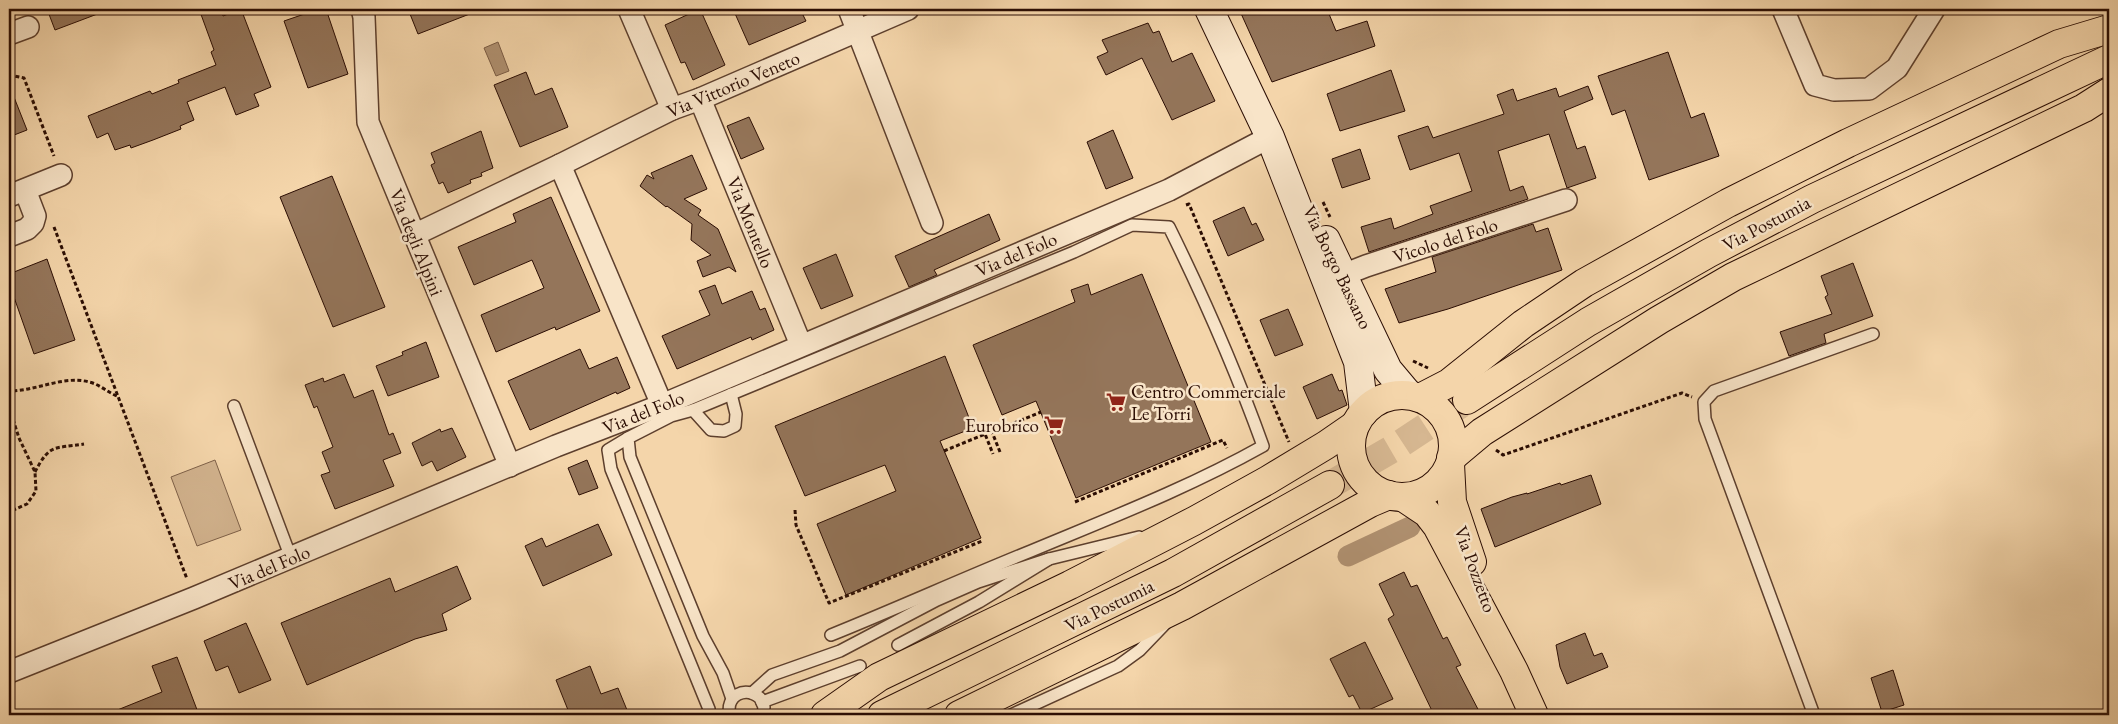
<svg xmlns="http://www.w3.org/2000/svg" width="2118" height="724" viewBox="0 0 2118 724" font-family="'EB Garamond',serif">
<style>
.green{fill:#d2b38e;stroke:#7e6048}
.water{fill:#b09171;stroke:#7b5c45}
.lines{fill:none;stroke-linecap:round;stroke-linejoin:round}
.canal{stroke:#b09171;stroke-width:21}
.building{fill:#94755a;stroke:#2b0d03}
.highway-tunnel{stroke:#d6b791;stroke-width:28;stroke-dasharray:28 14;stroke-linecap:butt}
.lane-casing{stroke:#5d3f2d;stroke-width:14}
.street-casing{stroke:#5d3f2d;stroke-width:24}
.secondary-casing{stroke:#2b0d03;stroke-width:30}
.primary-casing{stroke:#2b0d03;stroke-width:30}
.highway-casing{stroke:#2b0d03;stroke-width:30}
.path{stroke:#2b0d03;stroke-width:3;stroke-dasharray:4 2.5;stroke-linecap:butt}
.lane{stroke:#f8e4c8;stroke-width:11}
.street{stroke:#f8e4c8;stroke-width:21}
.secondary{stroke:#f8e4c8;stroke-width:28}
.primary{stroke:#f4d5aa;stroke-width:28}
.highway{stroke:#f4d5aa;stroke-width:28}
.labels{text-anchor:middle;stroke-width:5;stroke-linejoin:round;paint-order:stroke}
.street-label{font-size:19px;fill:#2b0d03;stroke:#f8e4c8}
.poi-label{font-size:19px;fill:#2b0d03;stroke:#f8e4c8;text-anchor:start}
</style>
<rect width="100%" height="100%" fill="#f4d5aa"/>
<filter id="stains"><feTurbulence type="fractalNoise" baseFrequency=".004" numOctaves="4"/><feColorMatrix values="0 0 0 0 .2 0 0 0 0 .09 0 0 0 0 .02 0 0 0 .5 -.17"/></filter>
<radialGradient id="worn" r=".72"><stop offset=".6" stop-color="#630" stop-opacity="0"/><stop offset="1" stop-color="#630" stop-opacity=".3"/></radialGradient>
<path class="green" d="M215 460 241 530 197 546 171 477Z"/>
<path class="water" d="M498 42 509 71 496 76 484 48Z"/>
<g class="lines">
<path class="canal" d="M1348 556 1410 527"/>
</g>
<g class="building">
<path d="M47 9H107L108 10 55 30Z"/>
<path d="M199 9H221L223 16 241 9 271 87 254 94 259 106 236 115 225 87 187 102 194 120 180 126 181 129 153 140 131 148 130 145 115 150 108 133 97 138 88 116 150 91 152 94 179 83 178 80 216 65 211 52 214 50Z"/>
<path d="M319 9H326L348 74 308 88 284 21Z"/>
<path d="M408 9H480V10L418 34Z"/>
<path d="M700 9 725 65 693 80 685 62 681 63 665 25Z"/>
<path d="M733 9H800L806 21 749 45Z"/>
<path d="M1239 9H1327L1336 31 1367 21 1375 46 1272 82Z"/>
<path d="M1148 23 1153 33 1159 31 1172 62 1192 53 1215 101 1172 120 1142 58 1106 75 1097 57 1108 52 1102 40Z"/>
<path d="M1668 52 1691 118 1704 113 1719 156 1649 180 1625 110 1612 115 1598 76Z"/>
<path d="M1391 70 1405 111 1340 131 1327 94Z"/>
<path d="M526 72 535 95 552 88 568 127 520 147 494 85Z"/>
<path d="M1588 86 1593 99 1564 111 1577 149 1585 146 1596 178 1567 188 1549 134 1498 151 1510 191 1523 186 1528 199 1369 252 1361 227 1391 218 1394 229 1433 214 1430 206 1472 191 1459 153 1410 170 1398 136 1428 126 1433 138 1504 114 1497 95 1513 89 1517 101 1556 88 1559 97Z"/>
<path d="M10 87 27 130 9 137V88Z"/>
<path d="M749 117 764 149 741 159 727 126Z"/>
<path d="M1113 130 1133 178 1106 189 1087 142Z"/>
<path d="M481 131 493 168 481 173 482 176 470 180 471 183 448 193 443 182 439 184 431 165 435 163 431 153Z"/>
<path d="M1360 149 1370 179 1342 188 1332 159Z"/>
<path d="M692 155 707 189 684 199 701 210 698 215 718 229 736 272 729 267 703 277 697 261 711 255 691 240 692 224 667 206 666 207 640 186 647 175 654 179 651 173Z"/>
<path d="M332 176 385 307 333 327 280 197Z"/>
<path d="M551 197 600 311 556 330 555 327 496 352 481 315 544 288 532 260 474 285 458 247 516 222 513 214Z"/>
<path d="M1244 207 1252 225 1256 223 1264 240 1228 256 1213 221Z"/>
<path d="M989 214 1000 240 934 270 937 275 909 287 895 256Z"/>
<path d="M1533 224 1536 232 1548 228 1562 270 1448 309 1399 323 1385 289 1436 272 1432 257Z"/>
<path d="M836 254 853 296 821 309 803 268Z"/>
<path d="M47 259 75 340 34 354 9 283V274Z"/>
<path d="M1853 263 1873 316 1824 334 1826 343 1789 356 1780 332 1832 314 1825 297 1828 295 1821 276Z"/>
<path d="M1142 274 1211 442 1076 498 1036 401 1002 415 973 345 1075 302 1071 290 1088 284 1091 295Z"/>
<path d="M715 285 722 304 752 291 760 310 765 308 774 330 752 340 751 337 677 369 662 336 710 315 699 291Z"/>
<path d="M1288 309 1303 345 1275 356 1260 320Z"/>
<path d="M426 342 439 377 388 396 376 366 403 355 402 352Z"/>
<path d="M580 349 589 369 617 357 630 388 617 394 616 392 530 430 508 381Z"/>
<path d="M945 356 973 428 940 441 981 538 846 595 817 524 896 491 885 465 805 496 775 426Z"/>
<path d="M344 374 354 398 373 390 389 435 393 433 401 453 383 460 394 486 335 509 321 475 330 472 322 452 333 447 317 406 314 408 305 385 323 378 324 382Z"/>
<path d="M1332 374 1339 391 1342 390 1347 405 1317 419 1303 387Z"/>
<path d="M452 428 466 457 437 471 432 461 422 466 412 443 440 429 441 432Z"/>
<path d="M587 460 598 488 579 495 568 468Z"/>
<path d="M1591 475 1601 504 1495 547 1481 509 1512 497 1527 493V494L1560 483 1561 485Z"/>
<path d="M598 524 612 555 543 586 525 546 542 538 546 547Z"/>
<path d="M457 566 471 599 442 614 447 630 415 639 307 685 281 623 390 578 395 592Z"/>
<path d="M1404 572 1411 587 1417 585 1443 639 1447 637 1461 665 1456 667 1481 715H1434L1388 619 1394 615 1379 584Z"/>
<path d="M246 623 271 680 239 693 228 666 216 671 204 641Z"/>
<path d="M1585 633 1594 656 1602 653 1608 667 1567 684 1560 667 1556 645Z"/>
<path d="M1365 642 1393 699 1362 713 1353 695 1349 697 1330 659Z"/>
<path d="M177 657 199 715H105L162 692 152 666Z"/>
<path d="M590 666 601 694 618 688 627 710 615 715H570L556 680Z"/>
<path d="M1893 670 1904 705 1882 712 1871 678Z"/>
</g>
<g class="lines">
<path class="highway-tunnel" d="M1330 485 1397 446 1467 400"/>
<defs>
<g id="lane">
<path d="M234 406 291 558"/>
<path d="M693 410 711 430 724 431 735 426 736 414 731 394"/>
<path d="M628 438 608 450 611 469 709 709"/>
<path d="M898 645 979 602 1049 559 1139 537"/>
<path d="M752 693 772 675 840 651 937 600 978 582 1049 559"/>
<path d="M732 699 723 673 703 636 630 457 628 438 671 416 693 410 1074 252 1132 225 1169 227C1205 300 1236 371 1263 446 1188 488 1110 518 1031 551 964 578 898 608 831 635"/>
<path d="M762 702 860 666"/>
<path d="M730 715C725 696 745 685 760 698L764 707 763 715"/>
<path d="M1011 715 1118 666 1140 650 1165 624"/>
<path d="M1814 715 1705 419 1704 402 1714 391 1873 334"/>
</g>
<g id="street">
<path d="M362 9 364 17 368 122 510 466"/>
<path d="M629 9 672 109"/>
<path d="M849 9 932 223"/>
<path d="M1783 9 1815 85 1834 90 1869 89 1897 68 1934 9"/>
<path d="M9 34 28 27"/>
<path d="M700 99 801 345"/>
<path d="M560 165 662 405"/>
<path d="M9 196 61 175"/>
<path d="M414 235 560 165 672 109 700 99 908 9"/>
<path d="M9 236 27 229 33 223 35 216 25 190"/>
<path d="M1328 281 1366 266 1566 200"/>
<path d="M9 672 194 598 556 446 662 405 1169 190 1270 137"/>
</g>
<g id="secondary">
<path d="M1209 9 1270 137 1358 362 1364 412"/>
<path d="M1326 240 1388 370 1409 395"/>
</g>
<g id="primary">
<circle cx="1402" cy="446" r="51"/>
<path d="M1450 464 1452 502 1472 562"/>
<path d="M1403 497 1427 513 1437 526 1514 671 1534 715"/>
</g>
<g id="highway">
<path d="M1420 398 1449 383 1523 324 1584 283 1728 203 1848 143 2059 44 2109 29"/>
<path d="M1467 400 1588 322 1709 253 1812 199 2109 59"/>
<path d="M1451 458 1482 432 1659 320 1733 277 2084 108 2109 92"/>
<path d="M825 715 879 677 1070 585 1194 521 1268 480 1326 445 1355 425"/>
<path d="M882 715 1173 573 1330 485"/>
<path d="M959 715 1182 606 1370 503 1389 495"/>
</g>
</defs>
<use href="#lane" class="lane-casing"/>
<use href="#street" class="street-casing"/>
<use href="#secondary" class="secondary-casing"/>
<use href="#primary" class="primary-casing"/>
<use href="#highway" class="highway-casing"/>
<g class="path">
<path d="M9 75 24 78 54 156"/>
<path d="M1323 202 1330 217"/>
<path d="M1186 205 1189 204 1289 442"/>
<path d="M54 227 187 579"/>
<path d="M9 346 12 340"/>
<path d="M1413 361 1428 368"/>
<path d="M9 388 10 391C36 391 64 375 89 382 99 384 107 392 117 396"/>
<path d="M9 396 10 391"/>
<path d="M9 407 19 438 35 472 36 491 27 504 9 512"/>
<path d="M1496 450 1503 455 1682 393 1692 397"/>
<path d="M944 451 985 434 993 454"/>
<path d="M1000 452 992 432 1041 412"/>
<path d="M35 472C50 443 54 449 84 444"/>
<path d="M1075 502 1223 440 1227 448"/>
<path d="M795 510 796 525 829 603 982 541"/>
</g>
<use href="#lane" class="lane"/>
<use href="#street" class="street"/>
<use href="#secondary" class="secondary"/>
<use href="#primary" class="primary"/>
<use href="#highway" class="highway"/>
</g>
<defs>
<symbol id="supermarket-bare" viewBox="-9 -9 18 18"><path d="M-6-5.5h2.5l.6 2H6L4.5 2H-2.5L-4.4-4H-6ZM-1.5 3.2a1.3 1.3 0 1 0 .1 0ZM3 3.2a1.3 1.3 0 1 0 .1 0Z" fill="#8f2418" stroke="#f8e4c8" stroke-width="2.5" paint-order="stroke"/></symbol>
</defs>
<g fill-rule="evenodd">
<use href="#supermarket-bare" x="1102" y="388" width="28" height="28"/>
<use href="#supermarket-bare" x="1040" y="411" width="28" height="28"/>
</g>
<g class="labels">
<g class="street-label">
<text transform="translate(733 84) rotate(-23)" y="7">Via Vittorio Veneto</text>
<text transform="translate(751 222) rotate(68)" y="7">Via Montello</text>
<text transform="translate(1766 223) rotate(-28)" y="7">Via Postumia</text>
<text transform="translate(1445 240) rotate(-18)" y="7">Vicolo del Folo</text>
<text transform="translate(417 242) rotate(68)" y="7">Via degli Alpini</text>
<text transform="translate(1016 254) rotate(-23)" y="7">Via del Folo</text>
<text transform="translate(1338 267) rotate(64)" y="7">Via Borgo Bassano</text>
<text transform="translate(643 412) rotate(-22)" y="7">Via del Folo</text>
<text transform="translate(269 567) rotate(-23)" y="7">Via del Folo</text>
<text transform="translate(1476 569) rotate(70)" y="7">Via Pozzetto</text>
<text transform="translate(1109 605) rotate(-26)" y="7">Via Postumia</text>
</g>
<g class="poi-label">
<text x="1131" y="398">Centro Commerciale<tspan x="1131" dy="22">Le Torri</tspan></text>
<text x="1039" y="432" text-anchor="end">Eurobrico</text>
</g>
</g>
<rect width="2118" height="724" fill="none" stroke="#f4d5aa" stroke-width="30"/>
<rect x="10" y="10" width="2098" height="704" fill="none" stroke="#2b0d03" stroke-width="2.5"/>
<rect x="15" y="15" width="2088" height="694" fill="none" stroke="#2b0d03"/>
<rect width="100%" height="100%" filter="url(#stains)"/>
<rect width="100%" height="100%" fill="url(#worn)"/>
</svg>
